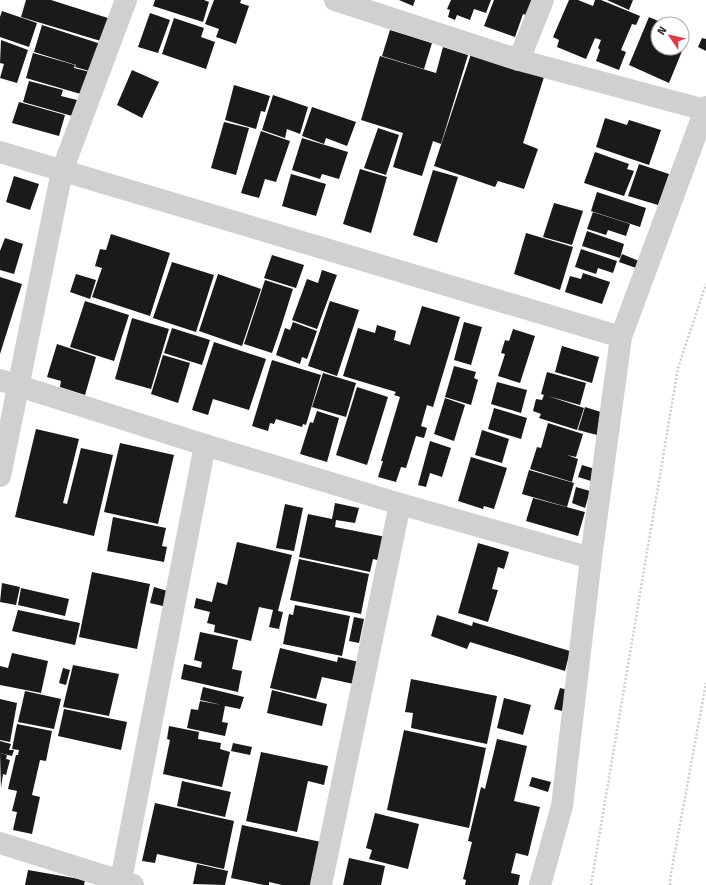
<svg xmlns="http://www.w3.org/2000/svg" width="706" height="885" viewBox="0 0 706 885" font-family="'Fira Sans',sans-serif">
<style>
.building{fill:#1a1a1a}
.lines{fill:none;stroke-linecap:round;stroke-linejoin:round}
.path{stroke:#cdcdcd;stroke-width:2.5;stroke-dasharray:2 2;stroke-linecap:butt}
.minor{stroke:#d0d0d0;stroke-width:22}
.tertiary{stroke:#d0d0d0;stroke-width:22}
</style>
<rect width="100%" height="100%" fill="#fff"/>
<g class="building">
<path d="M26 0H51L111 19 104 42 21 17Z"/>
<path d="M155 0H204L209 2 203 22 153 6Z"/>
<path d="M214 0H241L240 3 249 6 236 44 216 37 219 29 205 24Z"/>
<path d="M399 0H415L413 6Z"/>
<path d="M451 0H491L486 13 474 9 470 20 457 15 455 20 448 17 450 10 447 9Z"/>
<path d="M494 0H538L532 17 523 14 515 37 484 26Z"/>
<path d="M569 0H578L593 6 595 0H601L640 16 636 25 632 24 621 50 626 52 619 70 596 61 600 50 598 48 601 40 595 38 586 59 557 47 559 40 553 37Z"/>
<path d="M607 0H633L629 10Z"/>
<path d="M2 11 37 23 29 47 0 37V17Z"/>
<path d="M150 13 170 20 158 53 138 47Z"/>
<path d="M649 17 665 24H658V48H682V31L689 34 669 83 629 65Z"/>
<path d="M174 18 204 28 201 37 215 42 206 69 162 54Z"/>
<path d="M42 25 101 44 93 72 75 67 76 65 34 52Z"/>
<path d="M390 30 432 43 424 69 382 56Z"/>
<path d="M702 38 706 39V51L698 47Z"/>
<path d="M1 40 28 50 17 83 0 78 4 64 0 63Z"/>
<path d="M443 47 468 55 441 144 433 141 422 176 393 167 403 133 361 120 380 56 436 73Z"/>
<path d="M33 53 75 65 74 68 90 72 84 95 26 78Z"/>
<path d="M471 54 544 77 523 143 538 149 524 189 498 181 495 187 434 166Z"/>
<path d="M132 70 159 82 142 118 117 105Z"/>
<path d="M29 81 63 90 61 96 77 100 72 116 23 102Z"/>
<path d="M234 85 270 96 265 112 261 111 256 129 225 120Z"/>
<path d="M273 95 308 107 300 134 287 129 285 138 262 130Z"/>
<path d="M19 102 65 115 59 136 12 123Z"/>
<path d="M312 107 356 122 347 146 326 138 324 144 302 136Z"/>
<path d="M605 118 627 125 629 120 661 130 649 165 596 147Z"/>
<path d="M224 122 249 128 236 175 211 168Z"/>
<path d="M378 128 399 135 386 175 364 168Z"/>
<path d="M261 131 290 141 276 182 265 179 259 198 241 193Z"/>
<path d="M302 138 348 152 339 179 322 174 320 179 292 170Z"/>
<path d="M595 152 629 164 627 169 634 171 624 196 584 183Z"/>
<path d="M639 164 669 174 658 205 628 196Z"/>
<path d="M360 169 387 177 371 233 343 224Z"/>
<path d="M433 170 458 177 437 243 413 235Z"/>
<path d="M291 174 326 184 316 216 282 206Z"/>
<path d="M14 176 39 184 30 210 6 202Z"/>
<path d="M597 192 646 208 640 227 591 211Z"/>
<path d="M554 203 583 211 572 245 543 237Z"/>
<path d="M593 212 630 224 626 236 608 230 606 235 587 229Z"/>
<path d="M587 231 624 244 620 258 582 246Z"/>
<path d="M526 233 573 247 560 290 514 274Z"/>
<path d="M111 234 170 253 150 316 92 297 102 268 95 266 100 249 106 250Z"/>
<path d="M5 238 23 244 14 274 0 270V251Z"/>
<path d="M581 249 617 261 613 273 598 268 596 274 575 267Z"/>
<path d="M622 254 639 261 636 268 619 262Z"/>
<path d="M272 255 304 265 296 288 264 278Z"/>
<path d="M172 262 214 275 196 332 153 318Z"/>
<path d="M322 270 337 275 317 329 292 320 307 279 318 283Z"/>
<path d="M583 273 610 282 602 304 565 292 570 276 581 279Z"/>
<path d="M76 274 96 280 90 299 70 292Z"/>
<path d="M218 274 261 289 242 346 199 331Z"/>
<path d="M0 277 22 284 0 354Z"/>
<path d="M265 280 293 289 281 327 277 326 281 327 272 353 244 344Z"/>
<path d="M85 301 129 315 114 361 70 347Z"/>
<path d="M330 301 359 310 337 376 308 366Z"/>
<path d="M422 306 460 317 433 407 427 405 421 426 427 428 424 438 416 436 406 468 401 467 396 482 378 477 383 461H381L400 397 394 395 396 392 343 376 358 328 375 333 377 325 396 331 394 340 410 345Z"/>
<path d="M132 318 169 329 151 389 115 379Z"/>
<path d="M293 322 317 331 307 359 302 357 300 364 276 355 285 328 290 330Z"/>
<path d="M464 322 482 327 471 365 454 360Z"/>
<path d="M172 328 210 340 202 365 164 353Z"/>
<path d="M513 329 535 336 520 383 498 376 505 354 501 353 505 340 509 341Z"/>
<path d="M214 342 266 359 249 410 213 399 208 415 192 410Z"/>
<path d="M57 344 96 357 85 395 60 387 61 381 47 377Z"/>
<path d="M562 346 599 357 592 383 555 372Z"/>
<path d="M163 355 190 363 178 403 151 394Z"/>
<path d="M272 360 321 375 306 425 303 424 302 427 276 419 274 424 270 423 268 431 252 426Z"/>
<path d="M454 366 476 372 474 378 478 380 471 405 445 397Z"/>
<path d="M547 372 586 383 580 405 548 396 584 408 577 430 539 418 541 414 533 411 536 399 542 400 544 395 541 394Z"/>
<path d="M323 373 356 383 346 417 312 407Z"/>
<path d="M497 382 527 390 521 413 491 404Z"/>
<path d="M357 387 388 397 367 465 336 455Z"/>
<path d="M445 398 465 405 454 441 434 434Z"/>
<path d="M585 407 604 413 597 435 578 430Z"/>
<path d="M494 408 527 418 521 439 488 429Z"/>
<path d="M317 411 339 418 327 462 300 454 310 422 313 423Z"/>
<path d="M548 423 583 434 576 457 567 455 578 459 572 482 530 469 537 447 541 448Z"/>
<path d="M36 429 79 439 63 503 67 504 81 448 113 455 94 536 15 517Z"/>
<path d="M482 430 509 439 502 463 475 455Z"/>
<path d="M430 441 451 448 442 477 430 473 426 487 418 485Z"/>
<path d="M120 443 174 455 158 524 104 512Z"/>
<path d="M471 457 507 468 494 509 484 506 483 509 458 501Z"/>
<path d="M582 465 595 469 591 481 578 477Z"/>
<path d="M529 470 574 483 567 507 522 494Z"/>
<path d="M576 487 590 491 585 508 572 503Z"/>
<path d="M533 498 585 512 578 536 526 521Z"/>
<path d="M335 503 359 508 355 523 336 520 335 527 391 538 386 562 373 559 370 572 299 557 308 514 332 519Z"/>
<path d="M285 504 303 508 294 551 276 548Z"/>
<path d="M113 517 166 528 162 546 167 547 164 562 107 551Z"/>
<path d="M237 542 292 555 278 611 283 612 279 629 269 627 273 610 259 607 251 641 214 632 215 625 207 623 210 612 194 608 196 598 212 602 217 582 227 585Z"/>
<path d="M478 543 509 552 504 569 498 567 492 589 498 590 488 622 458 613Z"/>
<path d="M299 559 369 574 361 614 290 600Z"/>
<path d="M92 572 150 584 137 649 79 637Z"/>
<path d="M2 583 20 587 16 605 0 602Z"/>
<path d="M154 587 171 592 167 607 150 603Z"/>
<path d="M21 588 69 599 65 616 18 605Z"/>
<path d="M295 605 350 616 342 656 283 644 289 614 293 615Z"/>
<path d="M18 610 80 623 75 645 12 631Z"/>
<path d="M437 615 472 626 473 622 570 651 565 671 470 642 467 649 431 636Z"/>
<path d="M354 617 364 619 359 643 349 641Z"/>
<path d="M200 632 238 640 232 669 242 671 238 692 181 679 184 664 201 668 202 662 194 660Z"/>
<path d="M280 648 337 662 338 657 363 663 358 685 322 677 316 699 270 688Z"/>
<path d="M12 653 48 661 41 693 0 685V666L8 668Z"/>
<path d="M73 665 119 674 109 716 63 707Z"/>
<path d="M63 668 70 670 66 685 59 683Z"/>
<path d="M411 679 497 696 487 744 411 728 413 713 405 712Z"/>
<path d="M203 687 244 697 240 709 225 706 222 722 228 723 225 736 187 728 191 709 198 710 200 701 222 705 200 700Z"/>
<path d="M560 688 568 690 562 711 554 709Z"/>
<path d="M272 690 327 704 322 726 267 713Z"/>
<path d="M25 691 61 699 54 729 18 722Z"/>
<path d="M504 698 531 705 523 735 497 728Z"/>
<path d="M0 699 17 703 10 742 0 740Z"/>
<path d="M64 709 127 722 121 750 58 736Z"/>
<path d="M17 724 52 731 46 761 40 760 32 795 40 797 32 834 13 830 17 812 12 811 17 791 8 789 16 755H18L19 750 12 749Z"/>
<path d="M169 726 199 732 198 739 221 743 220 749 230 752 222 787 163 774 170 740 167 739Z"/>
<path d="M404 730 486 748 469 828 387 810Z"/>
<path d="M497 739 527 746 514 801 540 807 528 856 516 853 511 873 520 875 518 885H465L466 880 463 879 472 842 468 841 481 787 485 789Z"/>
<path d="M0 741 11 744 9 750H14L12 756 0 753Z"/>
<path d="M233 743 252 747 250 755 231 751Z"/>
<path d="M261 752 328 766 324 785 308 781 297 832 246 821Z"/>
<path d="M0 753 7 755 6 759 10 760 6 775 3 774 1 788Z"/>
<path d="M532 777 551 782 548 792 529 786Z"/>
<path d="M182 781 231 792 225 817 177 806Z"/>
<path d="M155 803 234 821 224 869 157 854 155 863 142 861Z"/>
<path d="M375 813 419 824 408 869 369 859 372 850 366 848Z"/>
<path d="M242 825 321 842 311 885H282L269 882V885H264L231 878Z"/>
<path d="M349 858 385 866 381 885H343Z"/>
<path d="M197 864 228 871 225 885 193 884Z"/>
<path d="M28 870 85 880 84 885H25Z"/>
</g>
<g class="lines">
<g class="path">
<path d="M591 885 678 368 706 284"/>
<path d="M670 885V879L706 683"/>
</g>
<g class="minor">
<path d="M335 0 519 60 705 110"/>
<path d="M519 60 543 0"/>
<path d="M0 380 205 445 400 504 591 558"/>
<path d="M0 476 62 171 126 0"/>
<path d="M0 843 133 885"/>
<path d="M120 885 205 445"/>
<path d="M321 885 400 504"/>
<path d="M540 885 562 806 591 558 621 337 706 107"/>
</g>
<path class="tertiary" d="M0 152 621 337"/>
</g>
<g transform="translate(670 36) rotate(304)"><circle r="19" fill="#ffffff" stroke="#adadad"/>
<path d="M0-3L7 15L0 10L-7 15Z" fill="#e63946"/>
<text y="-6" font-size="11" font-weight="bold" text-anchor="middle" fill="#333333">N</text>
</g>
</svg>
